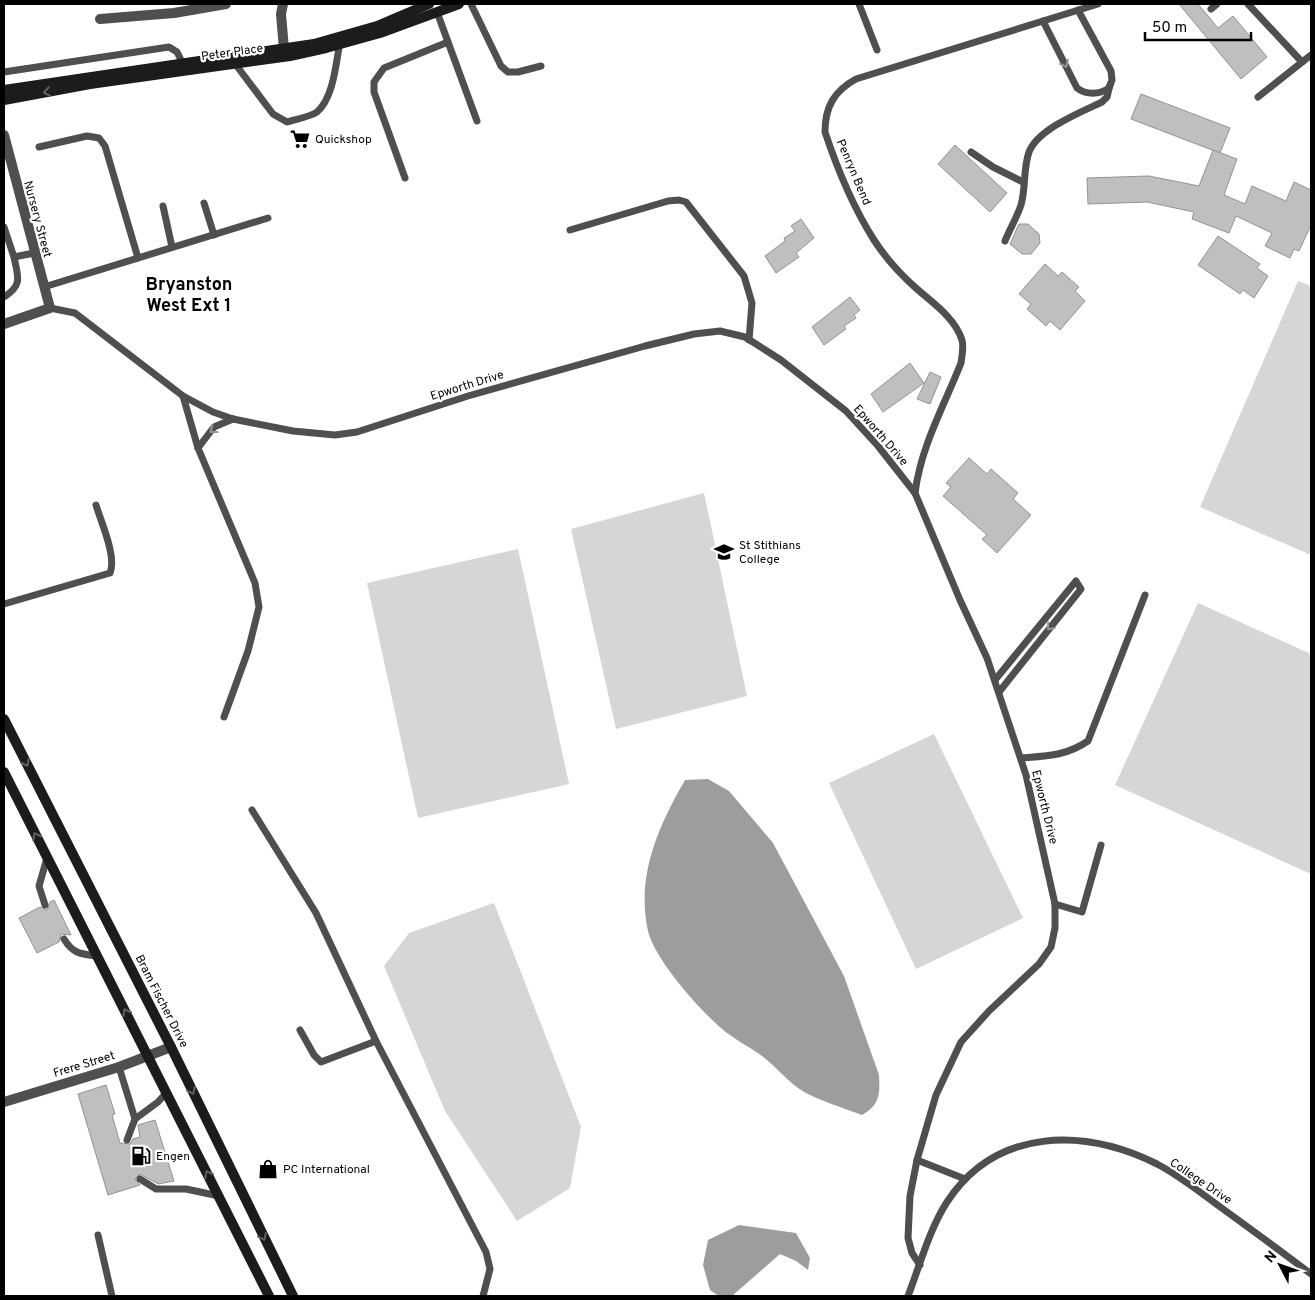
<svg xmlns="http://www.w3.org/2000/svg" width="1315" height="1300" viewBox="0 0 1315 1300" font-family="Overpass,sans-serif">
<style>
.green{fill:#d6d6d6}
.water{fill:#9d9d9d}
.building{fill:#bfbfbf;stroke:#939393}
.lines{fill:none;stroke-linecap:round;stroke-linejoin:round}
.service{stroke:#4f4f4f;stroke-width:7}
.minor{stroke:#4f4f4f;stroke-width:10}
.secondary{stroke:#1c1c1c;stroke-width:10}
.oneway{stroke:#959595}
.oneway2{stroke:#606060}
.labels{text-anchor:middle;stroke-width:4.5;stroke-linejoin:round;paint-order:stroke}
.street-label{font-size:12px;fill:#000;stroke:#fff}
.poi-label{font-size:12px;fill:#000;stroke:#fff;text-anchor:start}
.district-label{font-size:18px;font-weight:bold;fill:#000;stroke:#fff}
</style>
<rect width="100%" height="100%" fill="#fff"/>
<g class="green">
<path d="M1298 281 1311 286V555L1200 507Z"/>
<path d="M704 493 747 696 616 729 571 529Z"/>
<path d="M518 549 569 784 418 818 367 583Z"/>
<path d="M1198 603 1311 654V874L1115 785Z"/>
<path d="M934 734 1023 918 916 969 829 783Z"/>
<path d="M494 903 581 1127 570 1188 517 1221 445 1111 384 966 409 933Z"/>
</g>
<g class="water">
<path d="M708 779 729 791 773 843 844 976 879 1075C880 1094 880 1105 862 1115 844 1108 823 1102 806 1093 789 1084 777 1067 762 1056 749 1046 733 1039 721 1028 699 1009 655 960 648 931 636 876 658 827 685 780Z"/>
<path d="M739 1225 796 1233 810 1258 808 1270 796 1261 780 1254 732 1296H719L710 1290 703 1265 708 1240Z"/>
</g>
<g class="building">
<path d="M1179 4H1198L1218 28 1233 16 1267 57 1241 79Z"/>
<path d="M1141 94 1230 128 1220 153 1131 119Z"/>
<path d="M955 145 1007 193 990 212 938 164Z"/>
<path d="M1213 150 1237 159 1224 195 1245 204 1252 186 1286 201 1294 182 1311 190V225L1299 251 1294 249 1290 258 1265 246 1272 233 1236 216 1229 233 1192 219 1194 212 1147 202 1088 204 1087 178 1149 176 1199 186Z"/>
<path d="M801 219 814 238 796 253 799 257 776 273 765 256 785 241 784 238 795 231 791 226Z"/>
<path d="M1019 224H1028L1039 234 1040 243 1031 254H1022L1010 244Z"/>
<path d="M1218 236 1260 264 1257 268 1268 276 1254 298 1243 290 1240 294 1198 265Z"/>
<path d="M1045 264 1058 276 1062 272 1079 287 1075 291 1085 301 1060 330 1050 321 1046 326 1027 309 1031 304 1019 294Z"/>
<path d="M850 297 860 310 854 315 856 318 844 326 846 329 824 345 812 327Z"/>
<path d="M910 363 924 383 883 412 871 394Z"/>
<path d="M930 372 941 377 930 404 917 399Z"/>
<path d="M969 458 987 474 991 469 1018 493 1013 499 1031 515 997 553 982 539 987 535 943 496 951 487 946 483Z"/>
<path d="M54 900 71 935 61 934 59 942 37 953 19 918 40 907 47 910 50 902Z"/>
<path d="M106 1085 115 1114 112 1115 120 1143 130 1144 133 1139 140 1137 138 1125 155 1120 174 1181 158 1184 140 1174 135 1179 140 1185 108 1195 78 1094Z"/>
</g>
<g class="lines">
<g class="service">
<path d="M471 4 501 66 508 72H518L541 66"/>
<path d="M859 4 877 50"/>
<path d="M1248 4 1302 62"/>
<path d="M1211 9 1217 4"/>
<path d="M437 12 477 121"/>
<path d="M1043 21 1077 88C1086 95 1099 95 1109 88L1112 80 1111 71 1078 10"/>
<path d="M233 61 273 114 287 122C296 119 310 117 317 112 334 97 336 62 340 42"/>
<path d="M4 72 169 47 177 52 183 64"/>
<path d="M1258 97 1311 55"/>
<path d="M39 147 87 136 99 138 105 146 138 258"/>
<path d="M971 152 993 167 1023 182"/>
<path d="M405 178 374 92V82L384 68 448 42"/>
<path d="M204 203 214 235"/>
<path d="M163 206 172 247"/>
<path d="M4 227 14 257 34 253"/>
<path d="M570 230 668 201 679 200 686 202 744 276 752 303 749 340"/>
<path d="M1005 241C1010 229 1017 217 1021 205 1026 188 1023 169 1029 152 1038 129 1081 112 1102 102L1107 97 1110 85"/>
<path d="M44 287 268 218"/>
<path d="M4 297C23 285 18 277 14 257"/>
<path d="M50 308 75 313 183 396 213 412 233 419 293 431 335 435 357 432 468 396 645 346 694 334 720 331 745 337 781 360 846 411 878 446 915 493 960 600 987 658 1026 775 1055 904V928L1051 947 1039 964 989 1011 961 1042 936 1095 917 1160 910 1196 908 1238 912 1253 920 1265"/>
<path d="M183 396 198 448 255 583 259 607 248 651 224 717"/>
<path d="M198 448 214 427 233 419"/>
<path d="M915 493C921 446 944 406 961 363 962 355 964 348 962 340 955 318 933 303 917 289 901 275 885 257 874 240 853 207 837 168 825 132 825 107 834 91 856 79L1098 4"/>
<path d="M4 604 110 573C117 557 101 522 96 505"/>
<path d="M995 680 1076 581 1081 589 999 692"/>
<path d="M1021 758C1047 756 1066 756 1088 741L1145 595"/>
<path d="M252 810 316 913 376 1041 486 1252 490 1269 483 1296"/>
<path d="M1055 904 1082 912 1101 845"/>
<path d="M45 905 39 886 47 858"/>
<path d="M64 939C73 954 81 954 98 956"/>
<path d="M300 1030 314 1055 321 1062 376 1041"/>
<path d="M119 1067 135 1119 127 1140"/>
<path d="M135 1119 158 1102 167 1092"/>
<path d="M917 1160 965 1179"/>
<path d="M140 1179 156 1189H186L219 1196"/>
<path d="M98 1235 112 1296"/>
<path d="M908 1296C920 1265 929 1230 947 1202 996 1127 1084 1128 1157 1164 1180 1176 1201 1193 1223 1209 1252 1230 1282 1252 1311 1274"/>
</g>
<g class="minor">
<path d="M283 4 281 14 284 49"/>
<path d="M100 19 174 13 226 4"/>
<path d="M4 135 50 308 4 324"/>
<path d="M4 1102 119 1067 171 1047"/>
</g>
<g class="secondary">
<path d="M4 90 314 44 377 26 429 4"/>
<path d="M4 100 90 84 290 56 326 48 380 33 459 4"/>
<path d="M4 719 171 1047 293 1296"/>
<path d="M4 772 269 1296"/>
</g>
</g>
<defs><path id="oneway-chevron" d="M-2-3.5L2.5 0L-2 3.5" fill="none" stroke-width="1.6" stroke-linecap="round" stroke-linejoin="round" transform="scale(1.25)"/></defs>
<g class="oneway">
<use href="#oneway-chevron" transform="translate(1065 64) rotate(63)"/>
<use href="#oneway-chevron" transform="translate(213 430) rotate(143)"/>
<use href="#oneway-chevron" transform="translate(1050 627) rotate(128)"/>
</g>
<g class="oneway2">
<use href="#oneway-chevron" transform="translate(47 92) rotate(170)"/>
<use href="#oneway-chevron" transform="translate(26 763) rotate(63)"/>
<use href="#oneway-chevron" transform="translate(36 836) rotate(-117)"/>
<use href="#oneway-chevron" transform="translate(126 1012) rotate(-117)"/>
<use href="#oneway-chevron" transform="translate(192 1091) rotate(64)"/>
<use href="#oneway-chevron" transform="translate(208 1174) rotate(-117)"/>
<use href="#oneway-chevron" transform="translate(263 1237) rotate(64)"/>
</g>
<defs>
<symbol id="supermarket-bare" viewBox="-9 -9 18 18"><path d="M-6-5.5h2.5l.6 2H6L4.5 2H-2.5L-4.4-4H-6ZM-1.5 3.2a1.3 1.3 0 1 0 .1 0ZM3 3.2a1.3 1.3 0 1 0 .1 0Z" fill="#000" stroke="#fff" stroke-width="2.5" paint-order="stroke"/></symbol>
<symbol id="school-bare" viewBox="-9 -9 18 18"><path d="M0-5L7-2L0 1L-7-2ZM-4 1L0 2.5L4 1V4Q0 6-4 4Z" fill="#000" stroke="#fff" stroke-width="2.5" paint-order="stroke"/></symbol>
<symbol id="fuel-bare" viewBox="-9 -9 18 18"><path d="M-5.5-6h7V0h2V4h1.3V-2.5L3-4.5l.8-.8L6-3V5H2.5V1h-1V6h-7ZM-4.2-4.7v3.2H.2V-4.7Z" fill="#000" stroke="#fff" stroke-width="2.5" paint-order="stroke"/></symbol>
<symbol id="shop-bare" viewBox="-9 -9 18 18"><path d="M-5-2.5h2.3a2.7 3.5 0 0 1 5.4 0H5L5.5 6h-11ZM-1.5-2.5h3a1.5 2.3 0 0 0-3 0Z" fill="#000" stroke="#fff" stroke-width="2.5" paint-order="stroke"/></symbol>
</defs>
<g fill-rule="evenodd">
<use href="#supermarket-bare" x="286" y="125" width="28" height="28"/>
<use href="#school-bare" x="710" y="538" width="28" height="28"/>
<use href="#fuel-bare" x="127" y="1142" width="28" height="28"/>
<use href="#shop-bare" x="254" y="1155" width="28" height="28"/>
</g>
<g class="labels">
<g class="street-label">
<text transform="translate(232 52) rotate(-8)" y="4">Peter Place</text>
<text transform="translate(854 172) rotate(67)" y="4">Penryn Bend</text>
<text transform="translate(38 219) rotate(75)" y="4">Nursery Street</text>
<text transform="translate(467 385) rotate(-17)" y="4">Epworth Drive</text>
<text transform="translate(881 435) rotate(49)" y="4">Epworth Drive</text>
<text transform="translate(1045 807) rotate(76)" y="4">Epworth Drive</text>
<text transform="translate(162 1001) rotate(63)" y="4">Bram Fischer Drive</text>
<text transform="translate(84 1064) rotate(-17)" y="4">Frere Street</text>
<text transform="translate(1201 1181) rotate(34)" y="4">College Drive</text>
</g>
<g class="poi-label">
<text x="315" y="143">Quickshop</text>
<text x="739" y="549">St Stithians<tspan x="739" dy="14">College</tspan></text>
<text x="156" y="1160">Engen</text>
<text x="283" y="1173">PC International</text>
</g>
<g class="district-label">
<text x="189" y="290">Bryanston<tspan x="189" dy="21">West Ext 1</tspan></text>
</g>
</g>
<rect width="1315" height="1300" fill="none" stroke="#000000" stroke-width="10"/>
<g transform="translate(1280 1265) rotate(311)" stroke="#ffffff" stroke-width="4" paint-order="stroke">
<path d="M0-4L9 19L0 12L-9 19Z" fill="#000000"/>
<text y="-8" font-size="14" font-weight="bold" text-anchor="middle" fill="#000000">N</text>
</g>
<path d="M1145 32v8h106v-8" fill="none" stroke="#000000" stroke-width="2.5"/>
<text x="1152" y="32" font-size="15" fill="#000000" stroke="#ffffff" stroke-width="4" paint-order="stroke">50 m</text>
</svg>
